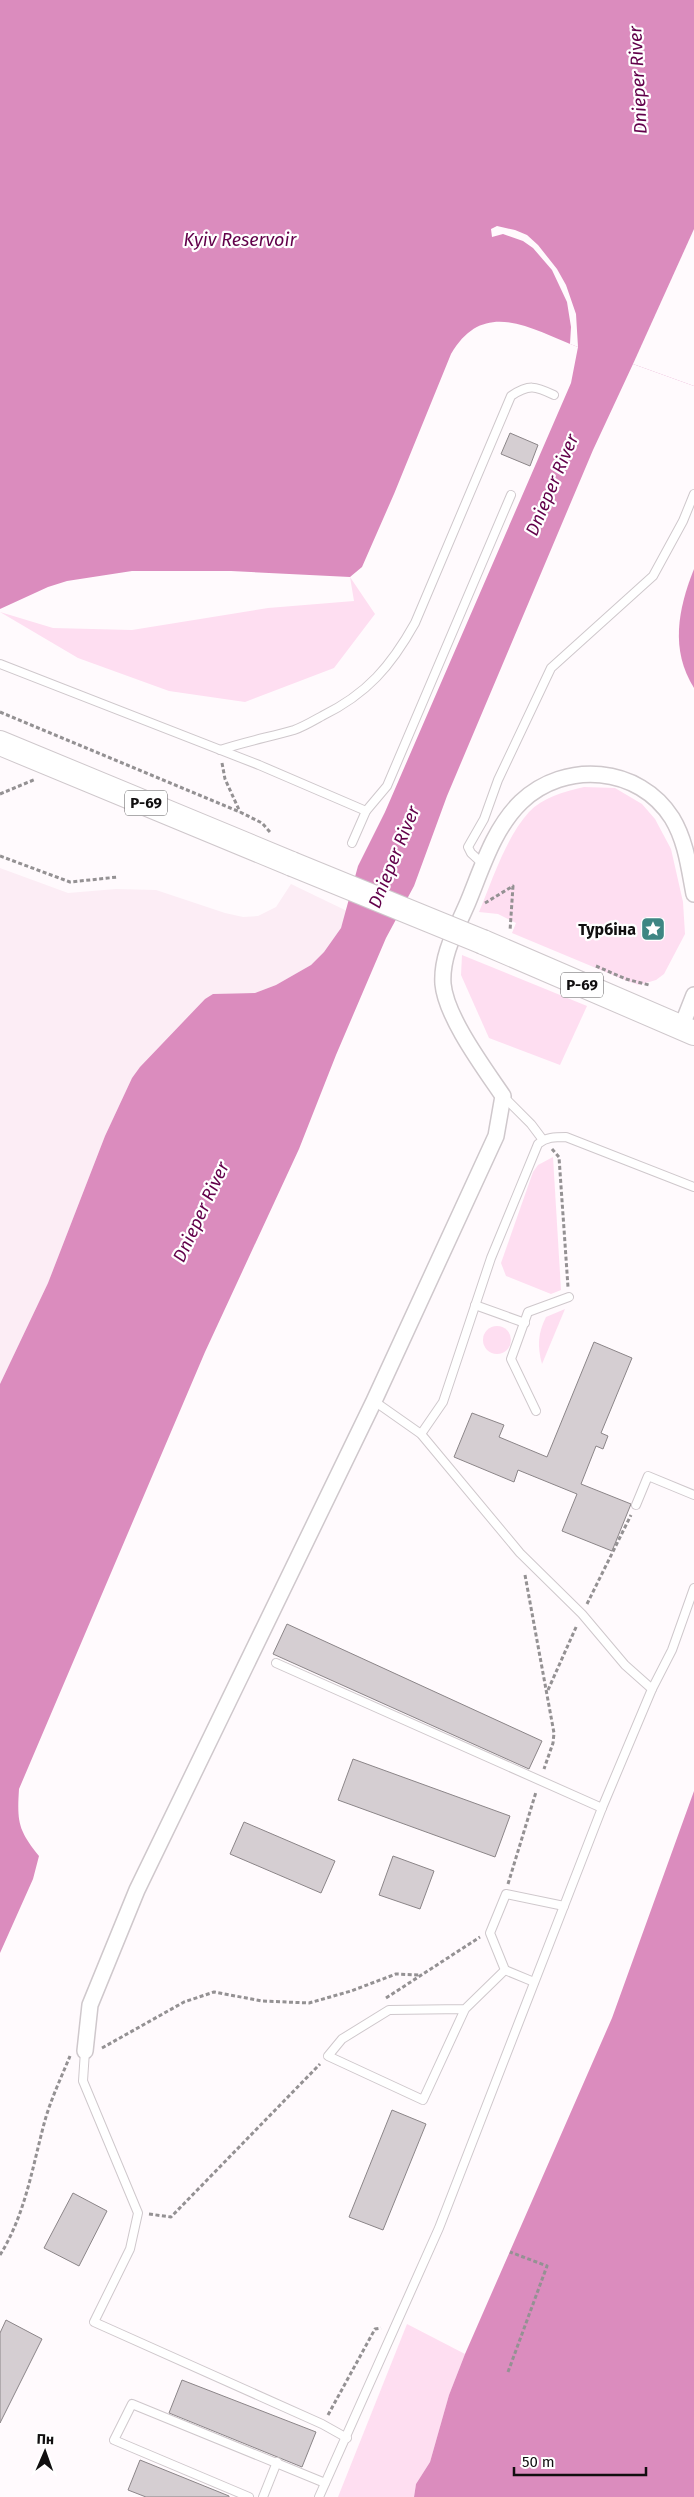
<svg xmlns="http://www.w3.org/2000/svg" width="694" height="2497" viewBox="0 0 694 2497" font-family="'Fira Sans',sans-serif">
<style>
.built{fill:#fcedf5}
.green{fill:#fedef1}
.water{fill:#db8cbe}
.pier{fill:#fffafd}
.building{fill:#d5ced2;stroke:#8b8588}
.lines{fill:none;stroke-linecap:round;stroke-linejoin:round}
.service-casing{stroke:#cfc8cc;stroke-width:10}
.minor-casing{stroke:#cfc8cc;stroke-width:18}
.primary-casing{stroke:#cfc8cc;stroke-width:26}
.path{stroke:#949193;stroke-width:3;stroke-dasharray:4 2.5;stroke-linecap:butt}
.service{stroke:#fff;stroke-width:8}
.minor{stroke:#fff;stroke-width:15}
.primary{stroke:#fff;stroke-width:24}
.primary-bridge-casing{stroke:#cfc8cc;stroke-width:26;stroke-linecap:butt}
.primary-bridge{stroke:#fff;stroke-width:24}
.labels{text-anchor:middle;stroke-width:4.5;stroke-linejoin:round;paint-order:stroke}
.shield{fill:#fff;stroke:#585758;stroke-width:1}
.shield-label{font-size:15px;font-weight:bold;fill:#110f10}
.poi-label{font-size:16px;font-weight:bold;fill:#110f10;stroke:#fff;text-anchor:end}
.water-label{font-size:18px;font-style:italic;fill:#62004a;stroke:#fff}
</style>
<rect width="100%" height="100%" fill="#fffafd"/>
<path class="built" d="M0 868 68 893 116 889 156 890 225 913 243 917 258 916 276 907 291 884 347 911 341 928 324 952 311 965 276 985 255 993 222 994 205 999 132 1078 105 1136 48 1283 0 1384Z"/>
<g class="green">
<path d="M350 577 375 614 334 668 245 702 169 691 78 658 0 612 53 628 132 630 268 608 354 601Z"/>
<path d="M584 787 615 788 642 804 655 819 671 849 683 902 685 934 664 974 656 980 639 985 627 981 512 933 516 923 498 914 479 912C492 881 506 837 529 812 542 798 565 791 584 787Z"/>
<path d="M462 955 587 1006 560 1065 489 1038 461 975Z"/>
<path d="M553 1157 561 1290 551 1294 506 1276 501 1263 533 1172 538 1165Z"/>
<path d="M565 1309 542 1364C537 1346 538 1333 546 1317Z"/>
<circle cx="497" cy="1340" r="14"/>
<path d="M407 2324 465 2354 449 2395 430 2462 416 2484 414 2497H338Z"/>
</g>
<g class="water">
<path d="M0 0H694V386L633 364 593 450 447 796 414 886 386 938 336 1055 299 1149 205 1352 19 1789C17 1822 18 1830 39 1856L33 1879 0 1953V1384L48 1283 105 1136 132 1078 140 1067 205 999 213 994 255 993 276 985 311 965 324 952 341 928 358 866 385 812 571 383 578 347C531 329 484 297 451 354L394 494 362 567 350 577 231 571H132L67 581 48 587 0 609Z"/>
<path d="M694 569V688C670 650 678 609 694 569Z"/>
<path d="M694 1791V2497H414L416 2484 430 2462 449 2395 465 2354 612 2018Z"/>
</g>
<g class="pier">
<path d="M497 226 515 230 527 235 538 245 557 269 566 285 576 314 578 347 570 344 571 327 567 302 552 270 533 248 523 241 503 234 492 237 491 229Z"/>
<path d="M694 229V386L633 364Z"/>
</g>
<g class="building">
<path d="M510 433 538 445 530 466 501 454Z"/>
<path d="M594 1342 632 1358 601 1433 608 1436 603 1449 596 1446 581 1484 631 1504 612 1551 562 1531 577 1494 518 1470 514 1482 454 1457 472 1413 504 1425 499 1437 547 1457Z"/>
<path d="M287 1624 542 1741 529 1769 273 1654Z"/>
<path d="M353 1759 510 1816 495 1857 338 1800Z"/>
<path d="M244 1822 335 1861 321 1893 230 1854Z"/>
<path d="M393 1856 434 1871 420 1909 379 1895Z"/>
<path d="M392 2110 426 2124 383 2230 349 2217Z"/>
<path d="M73 2193 107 2211 79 2266 44 2248Z"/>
<path d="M6 2320 42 2339 0 2423V2333Z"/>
<path d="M182 2380 316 2432 302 2467 169 2413Z"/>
<path d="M140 2460 229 2496V2497H146L128 2490Z"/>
</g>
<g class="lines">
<defs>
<g id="service">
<path d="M0 664 259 765 366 811"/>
<path d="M220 750C244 742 269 737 294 730 303 727 313 721 322 716 367 694 391 666 415 623L511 396C529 384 535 386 554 395"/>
<path d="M352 843 366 811 387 786 511 495"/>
<path d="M484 865 471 853 468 847 484 819 498 780 551 668 653 576 683 521 694 494"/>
<path d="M503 1096 531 1124 543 1140"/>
<path d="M475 1305 525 1323"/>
<path d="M536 1411 511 1359 528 1312 569 1297"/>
<path d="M421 1434 443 1402 491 1258 538 1144C546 1137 555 1137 566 1137L694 1187"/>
<path d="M636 1505 648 1476 694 1495"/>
<path d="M276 1663 602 1808"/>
<path d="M652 1689 672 1650 694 1588"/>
<path d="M534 1982 505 1970 490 1933 506 1894 564 1906"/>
<path d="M465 2009 389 2010 342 2039 328 2056 423 2100 465 2009 505 1970"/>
<path d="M85 2051 83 2081 138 2213 130 2249 94 2322 322 2424 347 2438"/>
<path d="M249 2497 114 2440 132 2404 325 2483"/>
<path d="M263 2497 277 2462"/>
<path d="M319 2497 439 2228 602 1808 652 1689 625 1665 582 1614 520 1553 421 1434 374 1401"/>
</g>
<g id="minor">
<path d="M681 1028 694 995"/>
<path d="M85 2051 90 2005 137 1890 374 1401 496 1136 503 1096C484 1068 446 1017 443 984 441 955 457 928 468 902 482 868 494 828 521 802 565 760 639 766 672 818 686 841 689 868 694 894"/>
</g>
<g id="primary">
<path d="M0 743 292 864"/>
<path d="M483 942 694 1033"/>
</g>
</defs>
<use href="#service" class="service-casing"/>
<use href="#minor" class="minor-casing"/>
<use href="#primary" class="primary-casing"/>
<g class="path">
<path d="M0 712 240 812 262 823 270 832"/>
<path d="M222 763 225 779 240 812"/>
<path d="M0 794 36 779"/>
<path d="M0 856 70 882 118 877"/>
<path d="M485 903 513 886 510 931"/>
<path d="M596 966 626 979 649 985"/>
<path d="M552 1149 559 1157 568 1287"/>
<path d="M525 1575 554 1733 553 1743 544 1769"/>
<path d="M587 1604 631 1515"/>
<path d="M548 1690 577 1625"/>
<path d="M508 1884 536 1792"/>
<path d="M386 1998 480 1937"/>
<path d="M102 2048 184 2002 214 1992 262 2001 309 2003 351 1991 396 1974 419 1975"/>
<path d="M149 2214 171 2217 320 2064"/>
<path d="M0 2255C25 2215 32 2169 44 2124 50 2101 61 2078 70 2056"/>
<path d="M508 2372 547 2266 510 2252"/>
<path d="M328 2415 375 2329 381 2328"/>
</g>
<use href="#service" class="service"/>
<use href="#minor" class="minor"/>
<use href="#primary" class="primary"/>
<defs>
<path id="primary-bridge" d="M292 864 483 942"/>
</defs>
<use href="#primary-bridge" class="primary-bridge-casing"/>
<use href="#primary-bridge" class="primary-bridge"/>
</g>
<defs>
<symbol id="sight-square" viewBox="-11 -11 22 22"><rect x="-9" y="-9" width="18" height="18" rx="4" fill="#3e8683" stroke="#fff"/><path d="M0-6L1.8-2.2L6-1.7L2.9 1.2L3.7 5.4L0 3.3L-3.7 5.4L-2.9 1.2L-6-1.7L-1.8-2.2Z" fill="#fff"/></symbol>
</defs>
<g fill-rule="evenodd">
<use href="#sight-square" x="639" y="915" width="28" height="28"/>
</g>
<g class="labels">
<g class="shield">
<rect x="125" y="790.5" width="42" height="25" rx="4"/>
<rect x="561" y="972.5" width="42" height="25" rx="4"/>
</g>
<g class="shield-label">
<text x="146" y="808">Р-69</text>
<text x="582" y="990">Р-69</text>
</g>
<g class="poi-label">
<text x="636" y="935">Турбіна</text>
</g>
<g class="water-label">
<text transform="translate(638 80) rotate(-93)" y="6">Dnieper River</text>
<text x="240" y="246">Kyiv Reservoir</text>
<text transform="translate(552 485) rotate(-67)" y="6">Dnieper River</text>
<text transform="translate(394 857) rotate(-68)" y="6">Dnieper River</text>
<text transform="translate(201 1212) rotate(-65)" y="6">Dnieper River</text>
</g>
</g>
<g transform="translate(45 2452) rotate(2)" stroke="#ffffff" stroke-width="4" paint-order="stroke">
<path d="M0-4L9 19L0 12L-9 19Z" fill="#110f10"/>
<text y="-8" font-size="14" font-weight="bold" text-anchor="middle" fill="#110f10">Пн</text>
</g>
<path d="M514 2467v8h132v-8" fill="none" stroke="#110f10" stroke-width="2.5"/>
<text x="522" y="2467" font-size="15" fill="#110f10" stroke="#ffffff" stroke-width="4" paint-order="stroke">50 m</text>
</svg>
